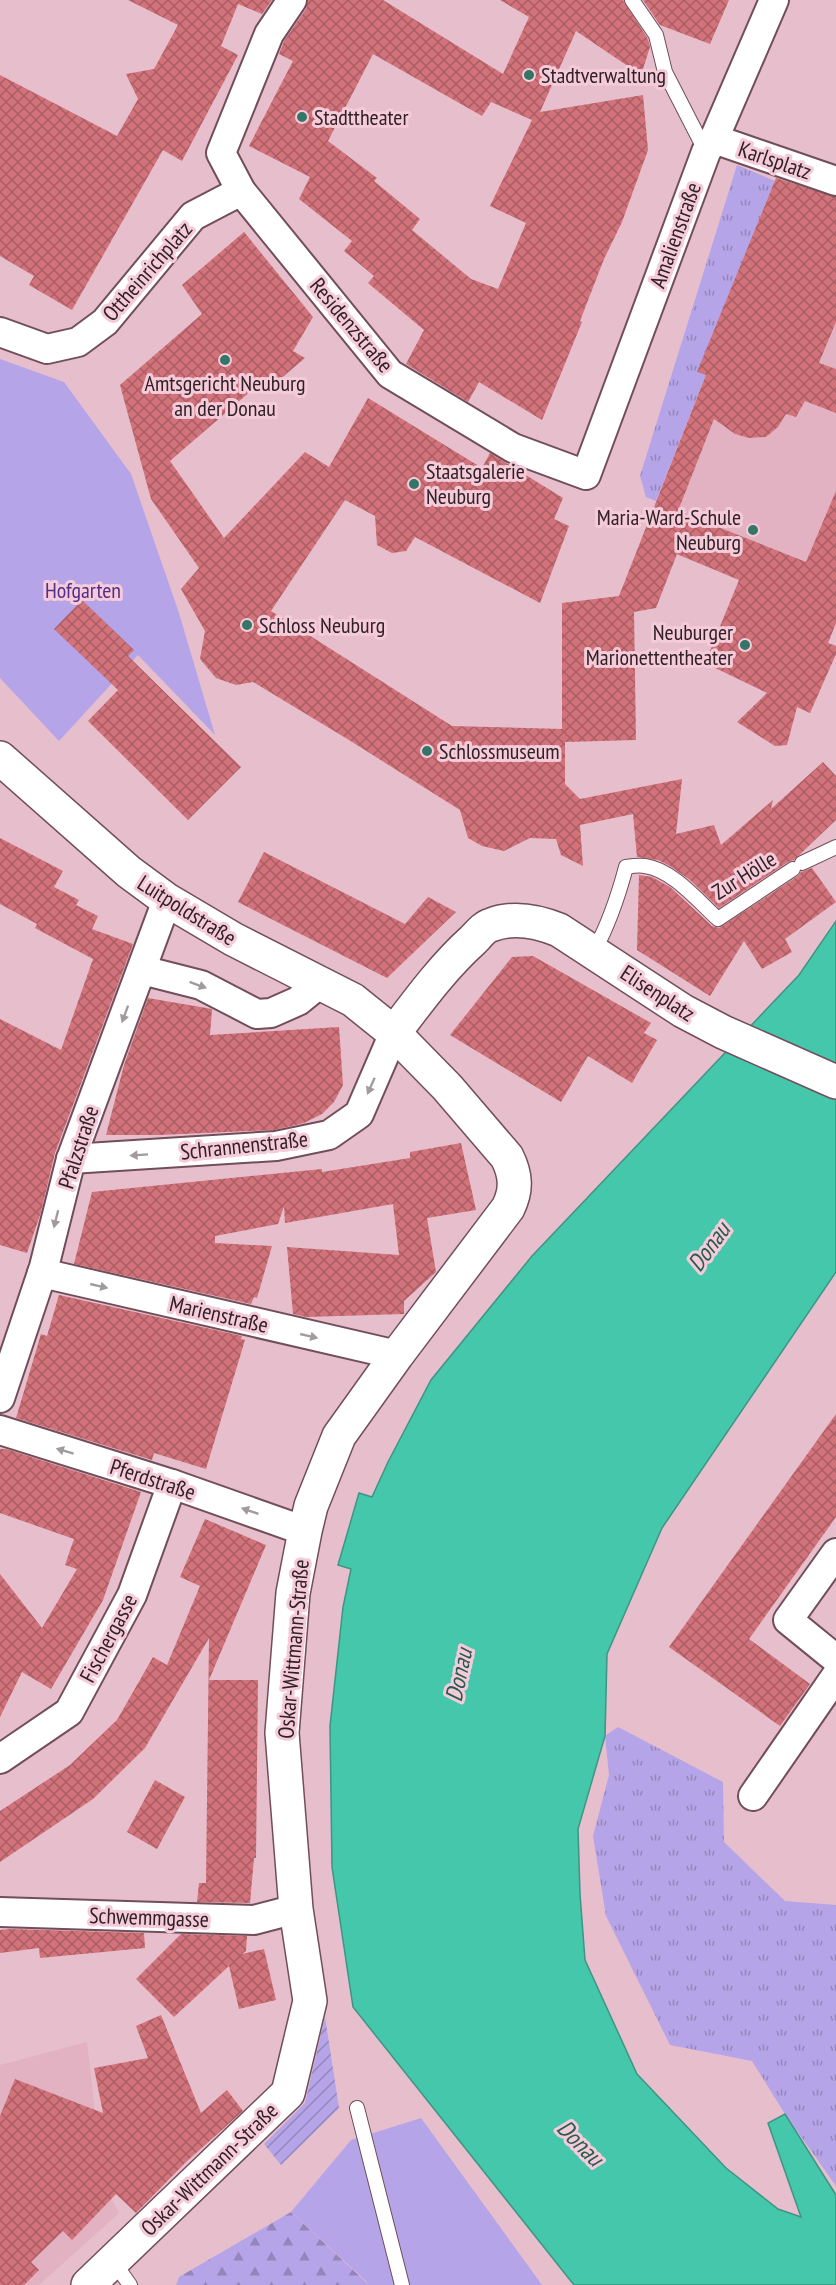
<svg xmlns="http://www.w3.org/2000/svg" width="836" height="2285" viewBox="0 0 836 2285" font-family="'PT Sans Narrow',sans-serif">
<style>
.built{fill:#e2b1c2}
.grass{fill:url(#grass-tufts)}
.forest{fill:url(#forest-firs)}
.park{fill:#b5a4e7}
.garden{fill:url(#garden-furrows)}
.water{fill:#44c7ab;stroke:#3e9583;stroke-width:1.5}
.building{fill:url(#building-cross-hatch);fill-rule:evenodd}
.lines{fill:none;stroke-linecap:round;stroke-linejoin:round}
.lane-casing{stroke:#714e5a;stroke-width:16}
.street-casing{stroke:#714e5a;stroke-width:32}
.secondary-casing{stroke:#714e5a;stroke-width:36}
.lane{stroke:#fff;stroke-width:14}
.street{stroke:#fff;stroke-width:28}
.secondary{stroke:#fff;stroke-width:33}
.oneway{fill:#a29b9d}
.poi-dot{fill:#337566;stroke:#f5cbd9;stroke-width:2}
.labels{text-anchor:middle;stroke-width:6;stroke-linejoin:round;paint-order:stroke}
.poi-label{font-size:22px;fill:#302126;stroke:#f5cbd9;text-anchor:start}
.street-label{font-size:22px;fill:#302126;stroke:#f5cbd9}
.park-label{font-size:22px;fill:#512e8e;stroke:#f5cbd9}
.water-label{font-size:24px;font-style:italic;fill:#275c4f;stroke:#f5cbd9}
</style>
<defs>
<pattern id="grass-tufts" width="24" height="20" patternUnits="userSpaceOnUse" patternTransform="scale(1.5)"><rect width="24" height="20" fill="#b5a4e7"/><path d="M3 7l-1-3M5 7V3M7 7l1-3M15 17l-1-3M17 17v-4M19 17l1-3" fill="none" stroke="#9485bb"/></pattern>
<pattern id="forest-firs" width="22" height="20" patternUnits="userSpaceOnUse" patternTransform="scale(1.5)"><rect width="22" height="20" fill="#b5a4e7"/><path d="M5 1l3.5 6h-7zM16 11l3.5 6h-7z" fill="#9485bb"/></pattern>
<pattern id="garden-furrows" width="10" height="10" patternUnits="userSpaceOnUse" patternTransform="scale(1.5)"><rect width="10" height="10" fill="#b5a4e7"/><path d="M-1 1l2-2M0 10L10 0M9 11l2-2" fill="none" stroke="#9485bb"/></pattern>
<pattern id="building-cross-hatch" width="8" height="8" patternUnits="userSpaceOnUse" patternTransform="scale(1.5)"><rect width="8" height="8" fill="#d2727a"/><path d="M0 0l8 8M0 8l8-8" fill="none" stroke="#ab5d64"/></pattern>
</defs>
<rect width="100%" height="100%" fill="#e7becc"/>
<g class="built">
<path d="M836 322V623L828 643 836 646V654L810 713 705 663 764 590 663 549 715 416 723 426 735 434 749 438 766 437 778 427 786 414 797 417 805 401Z"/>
<path d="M87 2042 103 2183 119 2213 39 2285H0V2065Z"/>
</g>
<g class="grass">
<path d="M737 165 775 181 698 371 706 375 656 501 646 497 640 476Z"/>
<path d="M618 1727 723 1782 724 1842 785 1901 836 1905V2186L785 2114 752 2061 670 2045 606 1916 593 1836 609 1775 605 1736Z"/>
</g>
<path class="forest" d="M291 2212 366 2282 367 2285H176L179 2277Z"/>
<g class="park">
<path d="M0 359 64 382 131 474 179 613 215 735 138 655 59 741 0 678Z"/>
<path d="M421 2118 542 2285H367L366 2281 291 2212 351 2140Z"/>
</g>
<path class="garden" d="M325 2017 339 2108 281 2165 264 2144 305 2103Z"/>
<path class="water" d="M836 921V1272L662 1528 607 1654 605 1736 578 1829 580 1894 585 1960 637 2074 726 2168 778 2209 801 2217 768 2123 785 2114 836 2195V2285H574L353 2007 332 1867 330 1726 343 1607 351 1569 338 1565 359 1493 372 1497 388 1462 431 1380 532 1256 799 975Z"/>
<g class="building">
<path d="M128 0H272L262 14 238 4 221 46 238 55 182 161 163 150 72 310 29 285 34 276 0 256V75L117 136 138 99 126 74 154 69 178 25Z"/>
<path d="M308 0H383L503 74 529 17 500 0H623L648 39 650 47 641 75 576 31 540 112 643 95 648 150 622 222 604 259 580 321 582 322 542 420 479 382 468 402 406 364 424 330 368 283 374 276 344 251 352 241 299 199 310 177 249 146 293 61 279 54 284 41 306 9ZM373 54 482 116 491 102 532 120 490 206 526 223 498 289 471 279 412 230 420 219 374 181 377 178 328 141Z"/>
<path d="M643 0H729L710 44 660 25Z"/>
<path d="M776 178 836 197V322L819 363 836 369V413L805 401 796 417 786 414 778 427 766 437 749 438 735 434 714 419 678 511 806 562 836 491V623L828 643 836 646V654L810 713 797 707 787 745 775 746 737 722 767 693 705 663 739 580 677 554 656 608 634 612 636 740 565 742V784L580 799 682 779 676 834 714 825 721 845 773 800 771 809 823 762 836 776V820L794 860 788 862 719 908 690 880 670 866 658 860 637 857 633 814 580 825 583 866 561 855 556 839 530 838 504 851 482 846 468 838 460 810 349 740 253 682 236 685 216 678 200 659 205 631 181 589 199 568 151 499 120 385 202 314 182 285 244 232 313 317 293 351 305 358 265 392 259 384 170 461 224 538 305 452 329 467 368 398 482 468 490 453 563 498 554 519 569 526 540 603 415 537 406 551 392 553 377 545 375 516 345 500 271 611 452 726 562 729V603L619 596 706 375 697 372Z"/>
<path d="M82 600 134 650 128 656 241 767 188 820 88 721 118 690 54 629Z"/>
<path d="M0 838 63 871 54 887 79 900 76 905 98 916 92 929 133 944 55 1153 41 1212 27 1253 0 1245V1019L61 1050 93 959 35 928 37 924 0 904Z"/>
<path d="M264 852 405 924 428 897 456 912 387 978 238 902Z"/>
<path d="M812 868 836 902 785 939 792 952 762 969 744 941 710 996 637 950 639 875 652 877 670 887 712 926 719 928 798 876 801 872Z"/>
<path d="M533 956 651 1023 644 1033 657 1040 632 1083 588 1056 561 1102 450 1035 512 957Z"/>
<path d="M148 998 212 1009 210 1035 339 1027 343 1085 334 1102 322 1114 304 1123 274 1130 248 1131 160 1135H106L124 1065Z"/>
<path d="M461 1143 476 1210 427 1218 436 1272 404 1301V1314L306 1317 293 1314 287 1247 399 1255 393 1204 285 1223 284 1206 278 1224 215 1236V1243L272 1246 257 1298 254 1297 251 1304 74 1264 92 1192 322 1169V1172L410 1158V1152Z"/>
<path d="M59 1295 242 1336 241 1339 245 1340 206 1469 154 1453 152 1460 16 1418 41 1334 47 1336Z"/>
<path d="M836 1414V1517L749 1639 810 1684 780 1726 669 1647Z"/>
<path d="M0 1449H6L141 1492 103 1600 51 1689 22 1672 0 1717V1574L42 1628 77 1569 65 1565 74 1539 0 1513Z"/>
<path d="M205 1519 266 1545 209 1680H258L256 1858H254L250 1903 197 1902 199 1883H206L209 1638 145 1748 93 1799 0 1862V1811L70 1765 117 1720 153 1657 167 1665 200 1586 180 1577Z"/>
<path d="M155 1780 185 1797 157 1849 127 1832Z"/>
<path d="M10 1929 144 1933 145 1948 40 1958 39 1948 0 1953V1930Z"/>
<path d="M181 1934 247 1936 246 1951 242 1954 264 1949 276 2000 239 2009 229 1966 174 2017 136 1979Z"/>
<path d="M161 2015 201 2113 227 2090 243 2111 185 2163 136 2213 116 2194 72 2240 63 2231 31 2262 39 2270 24 2285H0V2116L15 2079 103 2113 94 2068 148 2058 136 2026Z"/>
</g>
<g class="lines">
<defs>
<g id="lane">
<path d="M632 0 656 35 665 72 706 152"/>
<path d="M802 863 836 847"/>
<path d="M594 951C609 924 618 897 626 867 632 866 639 865 645 866 673 870 698 901 718 919L793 869"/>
<path d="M357 2108 402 2285"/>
<path d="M113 2261 130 2285"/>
</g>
<g id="street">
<path d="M292 0 269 34 221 153 241 191 390 374 513 448 586 475 706 152 714 139 774 0"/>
<path d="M714 139 836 181"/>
<path d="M0 332 47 349 78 342 105 322 193 216 241 191"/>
<path d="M142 970 201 985 257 1014 271 1013 298 1001 319 984"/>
<path d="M71 1159 276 1146 329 1135 359 1114 394 1033"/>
<path d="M42 1273 397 1355"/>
<path d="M0 1398 44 1267 71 1159 167 900"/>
<path d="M0 1430 172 1484 305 1531"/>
<path d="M836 1553 788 1620 836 1659"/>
<path d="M0 1759 69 1712 132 1595 172 1484"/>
<path d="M753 1796 836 1676"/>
<path d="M0 1912 254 1920 296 1909"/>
</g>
<g id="secondary">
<path d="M0 758 129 872 167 900 233 939 353 1000 394 1033 447 1087 507 1157C516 1175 517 1190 508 1208L397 1355 339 1436 311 1506 305 1531 293 1593 282 1733 296 1909 310 2001 288 2093 88 2285"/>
<path d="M394 1033C419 1000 443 967 473 940 478 935 484 927 491 925 514 916 537 921 559 930L683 1011 723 1032 836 1082"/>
</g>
</defs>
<use href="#lane" class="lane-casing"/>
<use href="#street" class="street-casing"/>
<use href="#secondary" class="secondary-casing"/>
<use href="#lane" class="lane"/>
<use href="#street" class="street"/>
<use href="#secondary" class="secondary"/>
</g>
<defs><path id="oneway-solid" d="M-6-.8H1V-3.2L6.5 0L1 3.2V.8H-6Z" transform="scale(1.5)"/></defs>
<g class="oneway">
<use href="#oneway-solid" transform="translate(198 985) rotate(20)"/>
<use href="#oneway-solid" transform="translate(125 1014) rotate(110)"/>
<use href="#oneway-solid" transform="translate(371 1086) rotate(114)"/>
<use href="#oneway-solid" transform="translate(139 1155) rotate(176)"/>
<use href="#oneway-solid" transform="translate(56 1219) rotate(104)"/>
<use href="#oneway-solid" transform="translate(99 1286) rotate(13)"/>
<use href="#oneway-solid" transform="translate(309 1336) rotate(13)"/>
<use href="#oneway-solid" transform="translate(65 1451) rotate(-163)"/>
<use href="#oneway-solid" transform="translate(250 1511) rotate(-161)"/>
</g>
<g class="poi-dot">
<circle cx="529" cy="75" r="6"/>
<circle cx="302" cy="117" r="6"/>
<circle cx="225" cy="360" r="6"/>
<circle cx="414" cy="484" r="6"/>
<circle cx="753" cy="530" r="6"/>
<circle cx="247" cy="625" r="6"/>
<circle cx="745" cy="645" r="6"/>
<circle cx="427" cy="751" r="6"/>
</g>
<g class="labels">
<g class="poi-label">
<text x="541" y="83">Stadtverwaltung</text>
<text x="314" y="125">Stadttheater</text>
<text x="225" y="391" text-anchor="middle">Amtsgericht Neuburg<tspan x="225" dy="25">an der Donau</tspan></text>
<text x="426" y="479">Staatsgalerie<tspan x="426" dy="25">Neuburg</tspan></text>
<text x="741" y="525" text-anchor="end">Maria-Ward-Schule<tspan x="741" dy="25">Neuburg</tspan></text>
<text x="259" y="633">Schloss Neuburg</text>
<text x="733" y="640" text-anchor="end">Neuburger<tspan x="733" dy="25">Marionettentheater</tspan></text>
<text x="439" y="759">Schlossmuseum</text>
</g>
<g class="street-label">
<text transform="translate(775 160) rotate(19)" y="8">Karlsplatz</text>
<text transform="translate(675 235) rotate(-70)" y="8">Amalienstraße</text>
<text transform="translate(147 271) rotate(-49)" y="8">Ottheinrichplatz</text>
<text transform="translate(352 325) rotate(50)" y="8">Residenzstraße</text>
<text transform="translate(744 875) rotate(-32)" y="8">Zur Hölle</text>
<text transform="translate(187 910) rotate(32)" y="8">Luitpoldstraße</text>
<text transform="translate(658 993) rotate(33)" y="8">Elisenplatz</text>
<text transform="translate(244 1145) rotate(-6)" y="8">Schrannenstraße</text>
<text transform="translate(78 1147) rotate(-72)" y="8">Pfalzstraße</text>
<text transform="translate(219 1314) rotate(13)" y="8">Marienstraße</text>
<text transform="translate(153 1479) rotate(18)" y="8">Pferdstraße</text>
<text transform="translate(108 1638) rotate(-62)" y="8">Fischergasse</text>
<text transform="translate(293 1649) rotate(-85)" y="8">Oskar-Wittmann-Straße</text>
<text transform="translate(149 1917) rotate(2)" y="8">Schwemmgasse</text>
<text transform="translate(209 2169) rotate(-44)" y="8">Oskar-Wittmann-Straße</text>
</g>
<g class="park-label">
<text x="83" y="598">Hofgarten</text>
</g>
<g class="water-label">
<text transform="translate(709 1247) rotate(-54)" y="8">Donau</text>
<text transform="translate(459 1675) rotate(-78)" y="8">Donau</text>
<text transform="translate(580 2143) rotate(45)" y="8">Donau</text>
</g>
</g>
</svg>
